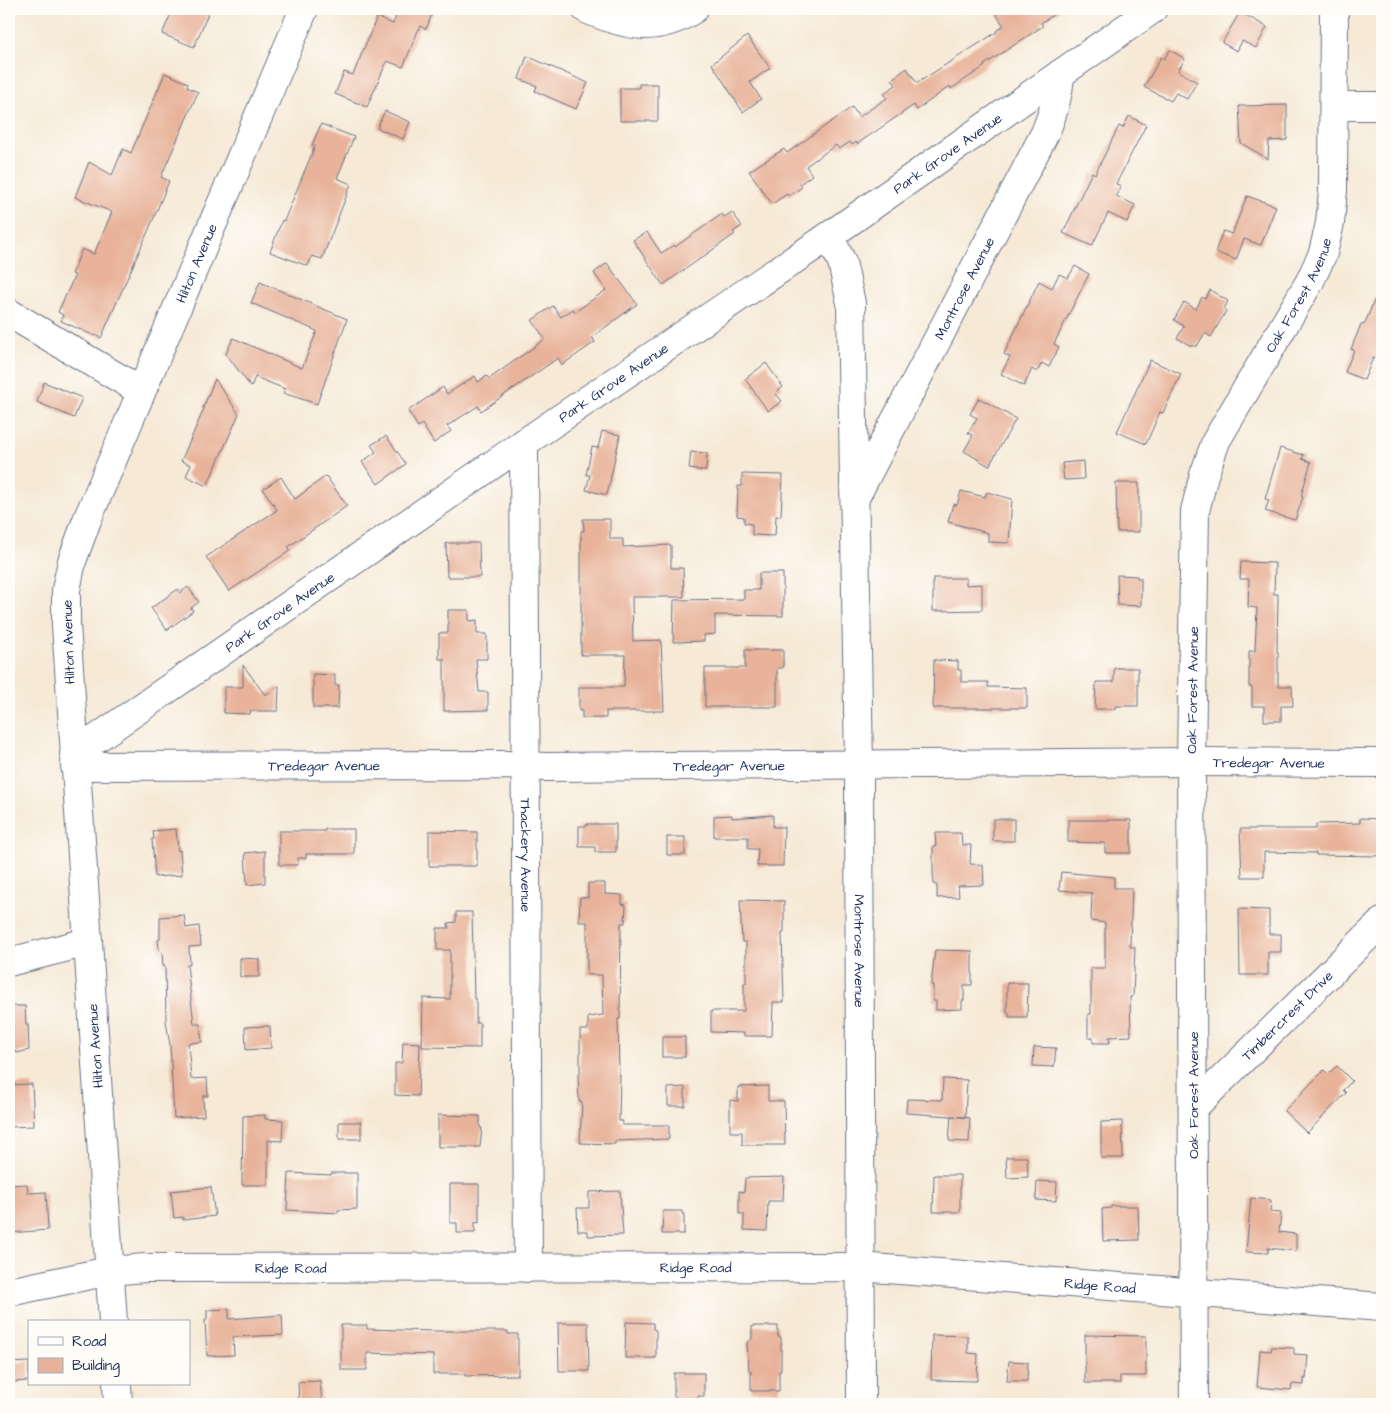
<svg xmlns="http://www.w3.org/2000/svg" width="1391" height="1413" viewBox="0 0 1391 1413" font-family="'Architects Daughter',sans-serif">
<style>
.building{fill:#e8b39a}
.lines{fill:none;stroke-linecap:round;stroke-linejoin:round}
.minor-casing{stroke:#687088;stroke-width:30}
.minor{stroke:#fff;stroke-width:28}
.labels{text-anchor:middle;stroke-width:4.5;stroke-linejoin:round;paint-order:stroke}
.street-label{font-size:14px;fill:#1b2f5e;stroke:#fdfcf7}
</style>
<rect width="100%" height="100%" fill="#fdfcf7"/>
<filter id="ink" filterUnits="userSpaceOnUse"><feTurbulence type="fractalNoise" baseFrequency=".02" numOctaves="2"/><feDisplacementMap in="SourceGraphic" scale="10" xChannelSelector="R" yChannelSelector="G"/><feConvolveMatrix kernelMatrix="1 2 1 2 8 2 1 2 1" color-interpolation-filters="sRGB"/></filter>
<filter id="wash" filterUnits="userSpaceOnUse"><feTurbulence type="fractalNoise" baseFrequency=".0096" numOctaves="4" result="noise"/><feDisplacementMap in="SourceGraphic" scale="20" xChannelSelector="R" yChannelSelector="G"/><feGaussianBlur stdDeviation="1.12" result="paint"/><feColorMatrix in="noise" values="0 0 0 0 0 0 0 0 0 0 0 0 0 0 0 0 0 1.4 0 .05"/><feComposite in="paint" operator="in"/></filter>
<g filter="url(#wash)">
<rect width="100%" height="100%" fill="#f6e9d6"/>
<g id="blocks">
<g class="building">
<path d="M173 9H210L194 47 162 34Z"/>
<path d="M379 9H434L426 29 420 26 403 67 387 61 367 107 335 94 344 72 353 75 377 17 393 24 396 16Z"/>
<path d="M993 9H1062L1041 23 1043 26 984 65 985 66 951 89 950 86 917 110 914 105 857 144 856 142 852 145 850 142 839 149 836 145 806 166 812 175 800 184 802 187 789 196 787 194 772 204 749 171 784 149 787 153 852 107 859 117 887 98 884 93 896 85 892 79 907 68 917 83 997 32 996 31 1004 26Z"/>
<path d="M1240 12 1267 27 1256 48 1242 41 1237 51 1222 43Z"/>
<path d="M747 36 770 68 750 82 761 99 743 112 712 64Z"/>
<path d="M1170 50 1185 59 1178 71 1197 82 1187 99 1176 93 1171 101 1144 87 1161 57 1164 59Z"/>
<path d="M527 56 588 83 576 109 535 91 537 86 519 79Z"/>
<path d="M165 73 188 83 187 87 198 92 161 177 169 181 153 220 101 338 95 335V336L61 321 63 315 58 312 75 275 72 274 82 249 94 254 112 212 75 197 89 162 112 175 123 149 131 153Z"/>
<path d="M639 84H658V121H620V88H639Z"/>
<path d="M1287 105V140L1269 141 1268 159 1241 143 1239 106Z"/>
<path d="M385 111 410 122 403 139 377 128Z"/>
<path d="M1129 116 1146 125 1116 184 1121 186 1116 196 1135 205 1127 222 1108 213 1092 246 1063 233 1092 172 1095 174 1119 126 1123 128Z"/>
<path d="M321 124 354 137 337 178 351 184 322 259 312 256 308 266 270 252 282 220 284 221 315 146 312 145Z"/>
<path d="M1247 196 1276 206 1261 245 1244 239 1236 260 1215 252 1223 231 1232 234Z"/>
<path d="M732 212 742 226 733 232 735 234 663 285 633 240 647 232 661 253 674 245 675 247 722 214 724 217Z"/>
<path d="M607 263 637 304 592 337 595 342 562 365 558 358 481 411 478 406 447 426 451 431 434 443 422 424 418 427 408 411 443 387 447 394 475 376 478 382 487 376 489 379 545 339 532 320 553 306 561 317 573 309 575 312 606 290 594 273Z"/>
<path d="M1075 266 1089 274 1054 344 1059 347 1049 367 1042 363 1037 372 1032 369 1024 386 1001 374 1010 357 1004 354 1039 281 1052 288 1059 274 1068 278Z"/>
<path d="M260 282 347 319 317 404 283 393 285 389 255 377 251 387 226 354 233 338 302 368 317 331 251 303Z"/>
<path d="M1382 282V361L1373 358 1364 380 1345 372 1354 350 1351 349 1361 324 1364 325Z"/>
<path d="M1210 290 1228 301 1224 309 1226 311 1211 337 1205 333 1197 346H1191L1177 338 1184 326 1174 320 1184 302 1196 309 1202 297 1205 299Z"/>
<path d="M1150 360 1181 374 1163 413 1160 412 1146 444 1117 432Z"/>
<path d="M766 363 783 387 775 393 782 401 768 411 745 379Z"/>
<path d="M215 379 239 414 207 486 186 476 191 465 181 461 204 409 203 408Z"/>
<path d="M44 382 82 398 74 418 37 402Z"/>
<path d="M979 398 1016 419 989 466 964 451 973 435 968 433 977 418 970 414Z"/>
<path d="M602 431 620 435 607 495 586 490 590 475H586L592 447 598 448Z"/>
<path d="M386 436 406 464 378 484 362 462 376 452 371 445Z"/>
<path d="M1280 448 1304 455 1302 459 1311 462 1301 496 1303 497 1295 520 1265 511 1269 500 1265 499Z"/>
<path d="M691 452 707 453 706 471 689 469Z"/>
<path d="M1083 461 1084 479 1064 480 1062 463Z"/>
<path d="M742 474 783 475 781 516H776L775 536 752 535V524L744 523V517L737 516 738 486H742Z"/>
<path d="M326 476 347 506 288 547 291 550 229 591 206 557 277 510 263 489 281 477 295 499Z"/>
<path d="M1116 483H1139V532H1117Z"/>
<path d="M961 491 985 497 987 492 1012 499 1009 543 988 542V533L948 522 953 504 957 505Z"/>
<path d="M583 519H610V539H623V547L671 545V568H683L684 597H632L633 641 661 640 664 711H606V718H582V711H579V687H624L625 655H581V531H584Z"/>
<path d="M446 543H479L480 577H447Z"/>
<path d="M1241 562 1275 563 1274 594H1278L1277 652H1278V686H1292L1293 706H1281V721H1264V706H1252V687H1249V651H1255L1257 608 1248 607 1249 579H1240Z"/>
<path d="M759 573H783V616L715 615V634L704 635V641L673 642 674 600 744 599V590H759Z"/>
<path d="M1117 575 1137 576V578H1141V606L1118 605Z"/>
<path d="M933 578H966V585L982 584V610L933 611Z"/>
<path d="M188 587 199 602 191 608 193 611 167 630 151 608 178 589 180 593Z"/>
<path d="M448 610H469V621L477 620V634H487V659H476L479 692H488V710L444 711V659H439V633H448Z"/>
<path d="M745 650H783V668H777V707H705V668H745Z"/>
<path d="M934 660 958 661V670H961V682H988V687L1027 688V708H933Z"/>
<path d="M243 665 265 695 279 686 278 711H250V714L224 713V687H243Z"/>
<path d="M1114 668H1138V706H1115V709H1095L1096 682H1114Z"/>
<path d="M313 674 335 675V685H339L338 708H313Z"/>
<path d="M732 815V818L773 815V827H784L783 866H757L758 849H748V837H714V816Z"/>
<path d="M1360 818 1381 819 1382 856 1316 855V853L1264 852V877H1242L1240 829H1316V824L1360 823Z"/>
<rect x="993" y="819" width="21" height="22"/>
<path d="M1068 820H1131V853H1105V843L1068 842Z"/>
<path d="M587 824H616V852H595V847H579V826H587Z"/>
<path d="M176 829 178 851 180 850 182 875 155 877 152 839H154L153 831Z"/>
<path d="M325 829H354V854H306V858H298V865H279V831H325Z"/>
<path d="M429 831 477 832V866H429Z"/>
<path d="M935 833H961L962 845H971L970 864 983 865 984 885 958 886 959 897 937 898V885H934L933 872V846H936Z"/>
<rect x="667" y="837" width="18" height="18"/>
<path d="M265 851V883L247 885 245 853Z"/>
<path d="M1061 872 1114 877V888H1132L1130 947H1135L1133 997H1130L1131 1036 1109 1037 1110 1043H1093V1038H1088V1014H1091V968H1105V923L1091 921 1092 893 1059 890Z"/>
<path d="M588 883H605V894L622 895V904L626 905 625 923H621L620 1019H618L619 1075H620L619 1121H623L622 1125H669V1139L615 1141V1144L580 1143 582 1102H579L578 1074H580V1030H588V1017L603 1015 602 975H587V922H579L580 897 588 898Z"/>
<path d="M740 900 784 901V933H782L784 1002H773L772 1036H744V1033L711 1032V1011H744V983H746V942H742Z"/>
<path d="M1239 909 1269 910V934H1281V952H1268V975H1240Z"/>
<path d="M456 912H472L474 999H476V1023H480V1048L422 1047 423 998 450 999V950H437V928H449L448 923 456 922Z"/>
<path d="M184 915 186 928 199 926 201 946 189 947 190 965H187L194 1024H200L202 1042 188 1043 191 1079 207 1078 208 1096H203L204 1116 174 1118 170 1045 166 1021 165 966H163L162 952 159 949 158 940 160 939V917Z"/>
<path d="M935 950 972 951V985H964V1000L962 1001V1009L936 1010V1001H933V985H931Z"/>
<path d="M240 958 259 959V977H240Z"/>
<path d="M1007 983H1028L1027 1017H1009V1012H1007Z"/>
<path d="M9 1006H25L26 1025H28L29 1050 17 1053 15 1051H9Z"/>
<path d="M270 1026 271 1048 246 1050 245 1027Z"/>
<rect x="662" y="1037" width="23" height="20"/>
<path d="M403 1042 420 1043 418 1096 395 1095V1063H402Z"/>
<path d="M1034 1047 1056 1048 1054 1067 1033 1066Z"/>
<path d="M1337 1066 1352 1081 1343 1090 1346 1093 1307 1133 1284 1111 1324 1070 1328 1074Z"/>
<path d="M943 1079 967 1080 965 1117 906 1113 907 1099 942 1100Z"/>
<path d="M32 1084 34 1126 9 1127V1085Z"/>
<path d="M768 1086V1101H784L785 1145H742V1132H730V1100L738 1101V1087Z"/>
<path d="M685 1087V1106H668V1088Z"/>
<path d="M265 1115V1119L283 1120 282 1141 268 1140V1185H242L243 1116Z"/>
<path d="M438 1115 480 1116V1128H482L480 1147H438Z"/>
<path d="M951 1116 970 1118 969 1142 949 1141Z"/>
<path d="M1122 1121 1123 1158H1101V1122Z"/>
<rect x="339" y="1122" width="22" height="17"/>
<path d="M1006 1157H1027L1028 1177 1007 1178Z"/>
<path d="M289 1173 331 1175V1173H357V1209L338 1210V1213L287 1210Z"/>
<path d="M934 1175H960V1212H933Z"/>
<path d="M784 1177 783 1201H768L767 1231 744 1230V1214H739V1191L744 1192 745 1178Z"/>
<path d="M1037 1181 1057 1182 1056 1201 1036 1200Z"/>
<path d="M27 1184 28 1193 46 1192 48 1230 9 1233V1185Z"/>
<path d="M450 1184H479V1223L475 1222V1233H457V1223H450Z"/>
<path d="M211 1187 215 1216 183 1220V1217L174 1218 171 1191Z"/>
<path d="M620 1191 623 1235 588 1236V1231H578L577 1208H589V1192Z"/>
<path d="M1251 1198 1271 1200 1270 1212 1281 1213 1279 1232 1296 1234V1251L1268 1248V1253L1246 1252Z"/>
<path d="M1111 1206H1138L1139 1240 1103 1241 1102 1209 1111 1208Z"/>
<path d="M663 1211H682V1214H684V1234H662Z"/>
<path d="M229 1309V1319L282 1315 283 1335 233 1337 234 1355 207 1356 205 1320H207V1310Z"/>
<path d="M626 1322 653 1323V1329L656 1330V1358H625Z"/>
<path d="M558 1323H588L589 1371H559Z"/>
<path d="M341 1325H367V1329L433 1331H508V1334H518V1375L465 1376V1374H433V1355L367 1353V1370H341Z"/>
<path d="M752 1326H778V1337H781V1371H779V1391H751V1371H749L747 1343 752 1339Z"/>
<path d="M932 1335 968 1336V1353L978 1354 977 1381 931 1380Z"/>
<path d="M1085 1335 1146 1336V1376H1120V1383H1085Z"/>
<path d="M1272 1347 1294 1348V1354L1308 1355 1306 1379 1304 1378V1385L1292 1384 1291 1390 1257 1387 1260 1350 1271 1351Z"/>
<path d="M1009 1361 1028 1362 1027 1381H1007Z"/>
<path d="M29 1362V1381L11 1382 9 1363Z"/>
<path d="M674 1373H704V1396H698V1403H676L677 1397H674Z"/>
<path d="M320 1381 322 1403 299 1404 298 1382Z"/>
</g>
</g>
</g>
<g filter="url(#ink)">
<use href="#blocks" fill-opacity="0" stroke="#687088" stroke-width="1"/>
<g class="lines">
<defs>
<g id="minor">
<path d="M586 9C626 26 656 34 694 9"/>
<path d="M1334 106H1382"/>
<path id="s1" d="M829 236 842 262 851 303 859 765 861 1404"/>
<path d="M9 313 141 391"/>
<path id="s2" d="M524 443 528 1268"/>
<path id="s3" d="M857 494 1045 133C1053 114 1059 95 1060 74"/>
<path id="s4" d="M74 754 524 443 829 236 1153 9"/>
<path id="s5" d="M75 766 506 765 546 767 1191 762 1382 763"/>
<path d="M9 962 88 942"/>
<path id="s6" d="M1193 1108 1382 922"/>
<path id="s7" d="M9 1292 109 1271 145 1268 860 1267 1382 1307"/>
<path id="s8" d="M113 1322 88 942 66 625V590L72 561 87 520 304 9"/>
<path d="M117 1384 118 1404"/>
<path id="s9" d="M1194 1404 1191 762 1195 511 1204 475 1216 441 1310 281 1323 253 1330 223 1333 191 1334 9"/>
</g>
</defs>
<use href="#minor" class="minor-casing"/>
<use href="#minor" class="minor"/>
</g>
</g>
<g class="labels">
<g class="street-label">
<text dy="5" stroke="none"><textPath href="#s4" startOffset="1060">Park Grove Avenue</textPath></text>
<text dy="5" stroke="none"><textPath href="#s8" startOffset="1086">Hilton Avenue</textPath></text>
<text dy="5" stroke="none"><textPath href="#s3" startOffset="232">Montrose Avenue</textPath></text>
<text dy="5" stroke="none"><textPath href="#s9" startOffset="1134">Oak Forest Avenue</textPath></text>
<text dy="5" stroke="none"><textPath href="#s4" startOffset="655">Park Grove Avenue</textPath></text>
<text dy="5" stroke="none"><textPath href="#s4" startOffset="250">Park Grove Avenue</textPath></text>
<text transform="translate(68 642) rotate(-92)" y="5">Hilton Avenue</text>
<text dy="5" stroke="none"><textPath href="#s9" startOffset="714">Oak Forest Avenue</textPath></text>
<text dy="5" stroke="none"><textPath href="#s5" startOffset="1194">Tredegar Avenue</textPath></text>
<text dy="5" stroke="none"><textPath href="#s5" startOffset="249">Tredegar Avenue</textPath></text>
<text dy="5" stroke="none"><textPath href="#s5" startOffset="654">Tredegar Avenue</textPath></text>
<text dy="5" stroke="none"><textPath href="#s2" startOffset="412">Thackery Avenue</textPath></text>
<text dy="5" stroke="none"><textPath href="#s1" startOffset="719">Montrose Avenue</textPath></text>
<text dy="5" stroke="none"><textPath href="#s6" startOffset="132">Timbercrest Drive</textPath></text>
<text transform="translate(95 1046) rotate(-94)" y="5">Hilton Avenue</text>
<text transform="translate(1193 1095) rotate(-90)" y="5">Oak Forest Avenue</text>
<text dy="5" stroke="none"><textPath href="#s7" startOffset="689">Ridge Road</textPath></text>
<text dy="5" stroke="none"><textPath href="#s7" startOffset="284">Ridge Road</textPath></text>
<text dy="5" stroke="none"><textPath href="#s7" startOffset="1094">Ridge Road</textPath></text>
</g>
</g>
<rect width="1391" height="1413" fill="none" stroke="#fdfcf7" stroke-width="30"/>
<rect x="28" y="1320" width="162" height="65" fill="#fdfcf7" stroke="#a3aaba"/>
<rect x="38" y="1337" width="25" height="8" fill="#ffffff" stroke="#a3aaba"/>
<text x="72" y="1346" font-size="15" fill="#1b2f5e">Road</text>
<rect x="38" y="1358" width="25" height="15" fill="#e8b39a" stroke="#a3aaba"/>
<text x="72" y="1370" font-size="15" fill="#1b2f5e">Building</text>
</svg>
